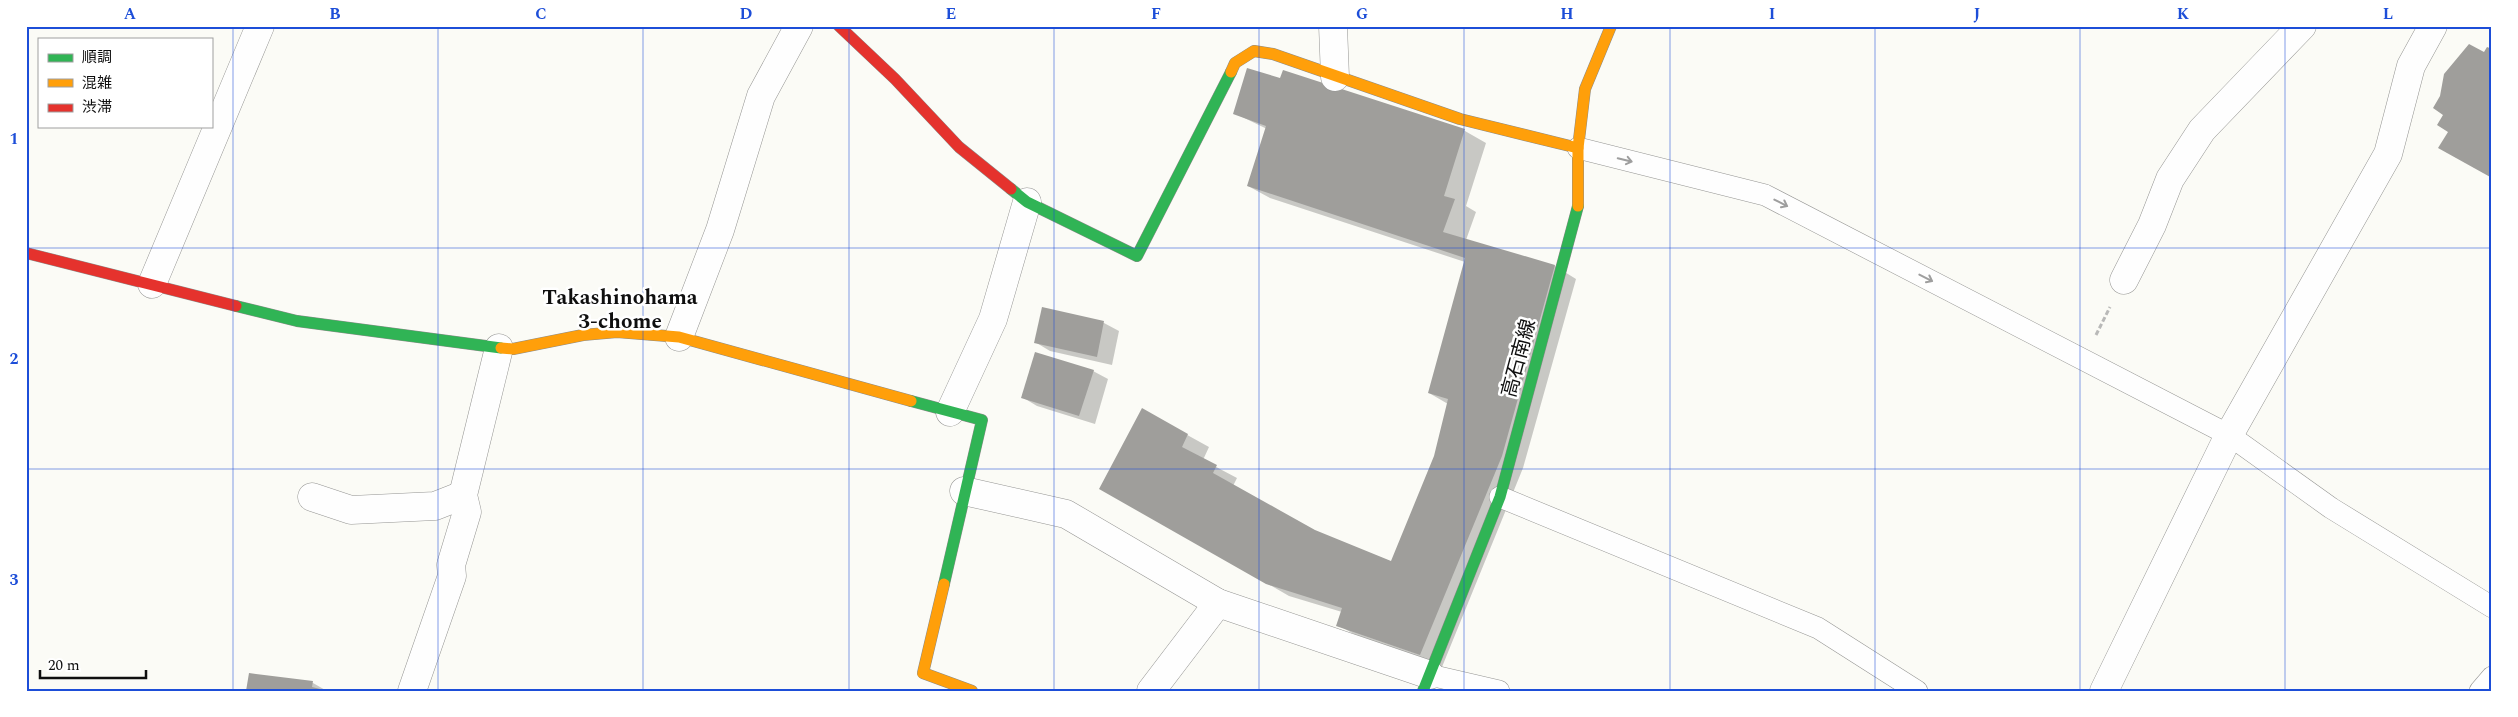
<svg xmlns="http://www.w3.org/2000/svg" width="2518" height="717" viewBox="0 0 2518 717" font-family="Spectral,'Noto Sans JP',serif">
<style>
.shadow{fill:#0003}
.building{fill:#9f9e9b}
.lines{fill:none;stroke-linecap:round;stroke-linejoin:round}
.lane-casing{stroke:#959593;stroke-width:22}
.street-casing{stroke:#959593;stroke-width:29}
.fast-casing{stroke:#8c8c8a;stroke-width:12}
.slow-casing{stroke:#8c8c8a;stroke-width:12}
.jam-casing{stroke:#8c8c8a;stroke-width:12}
.path{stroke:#b9b9b8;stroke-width:3;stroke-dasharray:5 2.5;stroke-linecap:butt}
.lane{stroke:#fefefe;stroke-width:21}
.street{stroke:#fefefe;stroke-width:28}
.fast{stroke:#30b455;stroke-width:11}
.slow{stroke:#ff9f0a;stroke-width:11}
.jam{stroke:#e5322d;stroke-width:11}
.oneway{stroke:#9e9e9e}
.grid{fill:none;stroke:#1d4ed8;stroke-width:1;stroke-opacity:0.55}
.labels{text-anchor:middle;stroke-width:5;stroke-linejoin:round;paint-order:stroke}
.street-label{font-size:20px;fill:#0f0f0f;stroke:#fff}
.neighbourhood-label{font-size:21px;font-weight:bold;fill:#0f0f0f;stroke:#fff}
.neatline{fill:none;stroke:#1d4ed8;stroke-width:2}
.grid-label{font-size:16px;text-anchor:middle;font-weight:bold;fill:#1d4ed8}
</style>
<rect width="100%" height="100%" fill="#fbfbf6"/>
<g class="shadow">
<path d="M1234 113 1465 131 1486 143 1466 206 1476 212 1466 240 1555 266 1576 279 1523 468 1442 667 1359 637 1338 625 1342 612 1289 596 1101 488 1142 410 1209 447 1203 460 1237 478 1233 486 1315 531 1392 562 1435 456 1448 404 1429 393 1465 262 1270 198 1248 186 1267 129Z"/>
<path d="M1043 309 1104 323 1119 331 1112 365 1050 351 1035 342Z"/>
<path d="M1093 371 1108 379 1095 424 1037 406 1022 397Z"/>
<path d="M250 674 313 683 327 691H247Z"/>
</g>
<g class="building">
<path d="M2469 44 2484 52 2487 47 2492 49V178L2438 148 2448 132 2437 125 2443 115 2433 108 2440 96 2444 74Z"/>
<path d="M1247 68 1280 78 1283 70 1465 129 1444 196 1455 199 1443 232 1555 265 1502 456 1420 655 1336 626 1342 608 1266 584 1099 489 1142 408 1188 434 1182 447 1217 465 1213 473 1315 530 1391 561 1434 456 1448 399 1428 393 1465 258 1247 186 1266 126 1233 114Z"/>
<path d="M1042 307 1104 321 1097 357 1034 343Z"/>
<path d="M1035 352 1094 370 1079 416 1021 398Z"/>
<path d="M249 673 313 681 312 687 328 691H246Z"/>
</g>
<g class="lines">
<defs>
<g id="lane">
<path d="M1578 148 1765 195 2229 435 2331 508 2492 607"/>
<path d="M1500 497 1818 628 1917 691"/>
<path d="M1430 675 1499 691"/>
<path d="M2480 691 2492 677"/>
</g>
<g id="street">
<path d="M1333 26 1335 77"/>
<path d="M2124 280 2152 225 2170 179 2202 130 2302 26"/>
<path d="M152 284 260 26"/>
<path d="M679 337 720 230 761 96 799 26"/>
<path d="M950 412 993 319 1027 202"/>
<path d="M964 491 1066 514 1218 603 1430 675"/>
<path d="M312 497 351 510 435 506 463 495"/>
<path d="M412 691 452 576 451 565 467 512 463 495 499 348"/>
<path d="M1151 691 1218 603"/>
<path d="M2104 691 2229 435 2388 154 2411 66 2433 26"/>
</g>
<g id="fast">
<path d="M1011 189 1027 202 1137 256 1231 72"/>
<path d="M236 306 297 321 501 348"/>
<path d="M911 401 982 420 944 584"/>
<path d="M1423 691 1500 497 1578 206"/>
</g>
<g id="slow">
<path d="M1231 72 1235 63 1254 51 1273 54 1460 119 1578 148"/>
<path d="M1578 206V148L1585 89 1611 26"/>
<path d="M501 348 513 349 583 335 617 332 679 337 911 401"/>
<path d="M944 584 923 673 972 691"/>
</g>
<g id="jam">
<path d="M839 26 895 79 959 147 1011 189"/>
<path d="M26 253 236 306"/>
</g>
</defs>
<use href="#lane" class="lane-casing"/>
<use href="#street" class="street-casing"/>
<use href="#fast" class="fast-casing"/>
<use href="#slow" class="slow-casing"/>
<use href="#jam" class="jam-casing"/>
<path class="path" d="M2096 335 2110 307"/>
<use href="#lane" class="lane"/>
<use href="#street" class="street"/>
<use href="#fast" class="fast"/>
<use href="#slow" class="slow"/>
<use href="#jam" class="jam"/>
</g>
<defs><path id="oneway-shaft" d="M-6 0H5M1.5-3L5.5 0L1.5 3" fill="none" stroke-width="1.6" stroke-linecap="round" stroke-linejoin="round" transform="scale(1.25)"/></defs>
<g class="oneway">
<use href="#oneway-shaft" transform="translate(1625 160) rotate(14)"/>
<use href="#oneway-shaft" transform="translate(1781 203) rotate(27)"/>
<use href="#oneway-shaft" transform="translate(1926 278) rotate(27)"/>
</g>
<path class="grid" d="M233 26V691M438 26V691M643 26V691M849 26V691M1054 26V691M1259 26V691M1464 26V691M1670 26V691M1875 26V691M2080 26V691M2285 26V691M26 248H2492M26 469H2492"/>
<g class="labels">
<g class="street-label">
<text transform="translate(1518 358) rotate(-75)" y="7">高石南線</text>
</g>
<g class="neighbourhood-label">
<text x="620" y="304">Takashinohama<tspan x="620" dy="24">3-chome</tspan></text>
</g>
</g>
<rect width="2518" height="717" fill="none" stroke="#ffffff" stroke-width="55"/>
<rect x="38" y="38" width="175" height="90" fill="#ffffff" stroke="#9f9f9f"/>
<rect x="48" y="54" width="25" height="8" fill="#30b455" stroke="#9f9f9f"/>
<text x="82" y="62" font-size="15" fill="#0f0f0f">順調</text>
<rect x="48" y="79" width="25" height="8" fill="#ff9f0a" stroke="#9f9f9f"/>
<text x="82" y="88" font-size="15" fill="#0f0f0f">混雑</text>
<rect x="48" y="104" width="25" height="8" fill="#e5322d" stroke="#9f9f9f"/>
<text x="82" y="112" font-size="15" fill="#0f0f0f">渋滞</text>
<path d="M40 670v8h106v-8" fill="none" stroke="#0f0f0f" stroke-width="2.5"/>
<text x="48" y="670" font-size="15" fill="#0f0f0f" stroke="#ffffff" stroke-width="4" paint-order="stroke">20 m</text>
<rect x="28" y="28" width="2462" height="662" class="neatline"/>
<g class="grid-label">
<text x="130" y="19">A</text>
<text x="335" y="19">B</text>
<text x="541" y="19">C</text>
<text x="746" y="19">D</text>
<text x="951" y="19">E</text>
<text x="1156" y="19">F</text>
<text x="1362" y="19">G</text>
<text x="1567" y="19">H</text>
<text x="1772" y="19">I</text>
<text x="1977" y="19">J</text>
<text x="2183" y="19">K</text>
<text x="2388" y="19">L</text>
<text x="14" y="144">1</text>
<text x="14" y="364">2</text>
<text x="14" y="585">3</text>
</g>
</svg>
